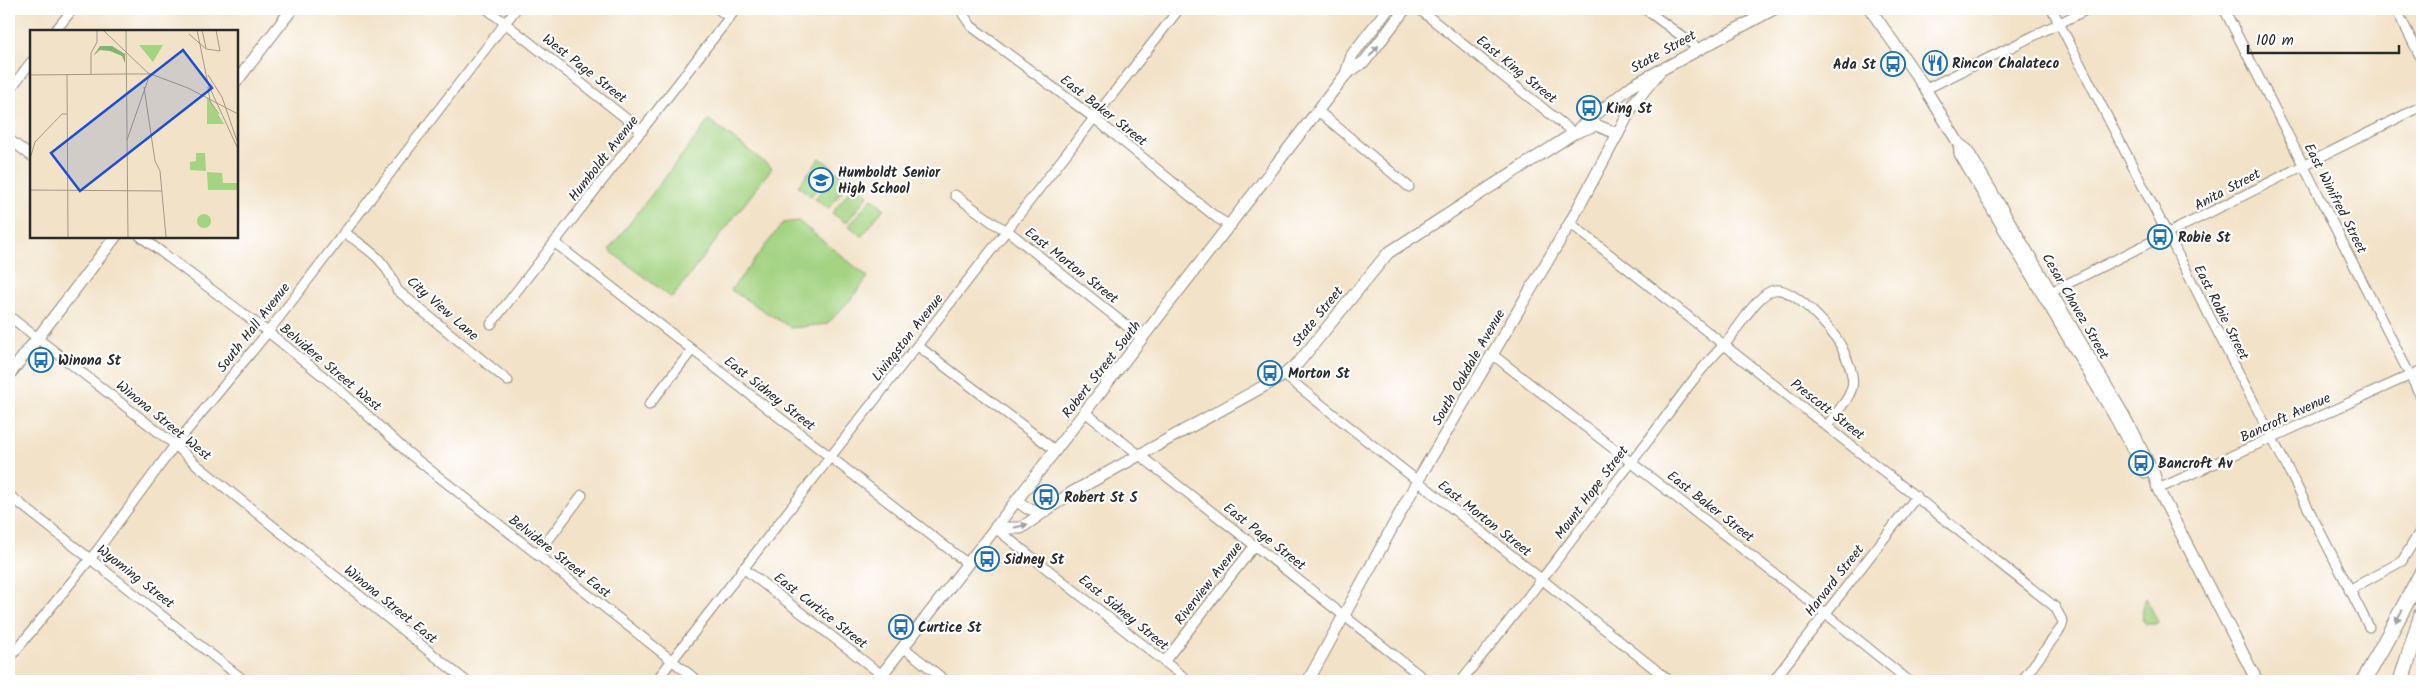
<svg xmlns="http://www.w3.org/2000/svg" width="2431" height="690" viewBox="0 0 2431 690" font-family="Kalam,sans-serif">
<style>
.green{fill:#a4d382;stroke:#687f56}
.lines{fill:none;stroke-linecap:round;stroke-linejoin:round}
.street-casing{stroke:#8e8679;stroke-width:11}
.secondary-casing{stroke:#8e8679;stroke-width:13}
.highway-casing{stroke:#8e8679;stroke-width:17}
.street{stroke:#fff;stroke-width:9}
.secondary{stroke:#fff;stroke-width:11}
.highway{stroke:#fff;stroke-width:15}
.oneway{fill:#a0a0a0}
.labels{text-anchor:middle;stroke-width:4.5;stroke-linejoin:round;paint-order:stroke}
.street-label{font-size:14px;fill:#2b2b2b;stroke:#fff}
.poi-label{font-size:14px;font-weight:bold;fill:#2b2b2b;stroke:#fff;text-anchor:start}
.inset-road{fill:none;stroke:#a29989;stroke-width:1}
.view{fill:#1d4ed8;fill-opacity:0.15;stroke:#1d4ed8;stroke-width:2.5}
.inset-edge{fill:none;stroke:#2b2b2b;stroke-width:2.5}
</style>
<rect width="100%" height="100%" fill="#fff"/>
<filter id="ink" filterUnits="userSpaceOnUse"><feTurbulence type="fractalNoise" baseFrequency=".02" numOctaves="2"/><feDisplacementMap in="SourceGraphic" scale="10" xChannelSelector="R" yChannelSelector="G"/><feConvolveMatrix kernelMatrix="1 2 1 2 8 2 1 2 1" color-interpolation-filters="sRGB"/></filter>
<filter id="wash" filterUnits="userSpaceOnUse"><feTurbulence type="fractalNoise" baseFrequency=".0096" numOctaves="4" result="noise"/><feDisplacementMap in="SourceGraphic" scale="20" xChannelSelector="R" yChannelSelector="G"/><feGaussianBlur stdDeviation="1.12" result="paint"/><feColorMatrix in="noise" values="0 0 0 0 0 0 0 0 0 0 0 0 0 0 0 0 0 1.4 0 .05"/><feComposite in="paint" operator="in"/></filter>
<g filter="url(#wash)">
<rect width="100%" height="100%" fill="#f2e2c7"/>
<g class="green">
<path d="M709 120 772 168 672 298 609 250Z"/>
<path d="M820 158 833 168 811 196 798 186Z"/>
<path d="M837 171 850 181 828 209 815 199Z"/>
<path d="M855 184 868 195 846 223 832 213Z"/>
<path d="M872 198 884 208 862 236 849 226Z"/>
<path d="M798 221 868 277 852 298 827 324 791 328 731 290 783 223Z"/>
<path d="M2146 598 2158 622 2156 624H2145C2139 617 2142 605 2146 598Z"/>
</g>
</g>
<g filter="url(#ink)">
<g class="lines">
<defs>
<g id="street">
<path d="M487 9 642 131"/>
<path d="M718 9 729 17"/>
<path d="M965 9 963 14 971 26 1094 118 1217 218 1231 226"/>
<path d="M1419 9 1574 133"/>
<path d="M1645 9 1699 49"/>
<path d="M2052 9 2369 627"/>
<path d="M2224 9 2422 399"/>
<path d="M2396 9 2422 60"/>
<path d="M55 31 73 9"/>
<path d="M1926 89 2088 9"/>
<path d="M9 91 31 62"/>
<path d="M1318 111 1409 187"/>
<path d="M9 139 31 156"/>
<path d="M955 195 995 224 1008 231 1143 339"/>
<path d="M1570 223 2055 607 2063 622 2061 628 2022 681"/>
<path d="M344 232C370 251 385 258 397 290L508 381"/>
<path d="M140 236 268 332 339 389 406 451 698 681"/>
<path d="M555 243 968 564"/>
<path d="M2047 294 2422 106"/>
<path d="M9 316 175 445 197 465 466 681"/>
<path d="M491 324 736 9"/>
<path d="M918 346 1056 451"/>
<path d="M1493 355 1825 613 1909 681"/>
<path d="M1284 375 1670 681"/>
<path d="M649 405 692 350"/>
<path d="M1086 413 1427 681"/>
<path d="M2158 489 2422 370"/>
<path d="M9 495 245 681"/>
<path d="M995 528 1189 681"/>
<path d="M537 555 582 495"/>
<path d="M743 568 882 675"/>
<path d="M2349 590 2402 561 2422 528"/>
<path d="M903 647 946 681"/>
<path d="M9 659 99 548 175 445 268 332 516 9"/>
<path d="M1164 662 1255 545"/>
<path d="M656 681 1179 9"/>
<path d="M1461 681C1524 605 1583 524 1644 446 1670 412 1694 375 1724 345 1737 332 1756 294 1774 290 1793 286 1833 330 1841 346 1862 389 1853 390 1827 426"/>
<path d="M1773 681 1917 496"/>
</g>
<g id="secondary">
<path d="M1870 9 1921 82 1959 144 1967 150 2123 414 2154 474 2158 489 2257 681"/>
<path d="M1346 74 1352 55 1388 9"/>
<path d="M236 82 292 9"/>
<path d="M1579 128 1633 85 1774 9"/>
<path d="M1959 144 1960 154 2115 417 2145 472"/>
<path d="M9 375 116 236"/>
<path d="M1017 501 1027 508 1042 512"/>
<path d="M995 528H1021L1071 493 1284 375 1299 362 1388 253 1574 133 1596 125 1618 134"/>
<path d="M9 680 10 681"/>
<path d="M877 681 1346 74 1365 61 1405 9"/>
<path d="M1308 681 1422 473 1570 223 1635 102 1659 72"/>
</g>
<g id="highway">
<path d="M2364 681 2422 573"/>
<path d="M2401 681 2422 614"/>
</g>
</defs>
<use href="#street" class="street-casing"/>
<use href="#secondary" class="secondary-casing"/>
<use href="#highway" class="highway-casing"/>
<use href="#street" class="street"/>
<use href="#secondary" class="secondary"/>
<use href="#highway" class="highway"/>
</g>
<defs><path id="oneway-solid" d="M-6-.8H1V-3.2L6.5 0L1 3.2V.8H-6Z" transform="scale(1.25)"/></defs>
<g class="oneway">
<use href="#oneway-solid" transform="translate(1374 51) rotate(-51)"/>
<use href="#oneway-solid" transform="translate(1021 526) rotate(-14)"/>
<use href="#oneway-solid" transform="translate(2399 616) rotate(119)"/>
</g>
</g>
<defs>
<symbol id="restaurant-ring" viewBox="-11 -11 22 22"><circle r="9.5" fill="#fff" stroke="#1f6fb2" stroke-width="1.5"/><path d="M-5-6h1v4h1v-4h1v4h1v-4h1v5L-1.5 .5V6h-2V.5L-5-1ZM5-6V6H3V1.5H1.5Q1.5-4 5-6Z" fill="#1f6fb2"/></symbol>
<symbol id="bus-ring" viewBox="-11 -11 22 22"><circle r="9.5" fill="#fff" stroke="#1f6fb2" stroke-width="1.5"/><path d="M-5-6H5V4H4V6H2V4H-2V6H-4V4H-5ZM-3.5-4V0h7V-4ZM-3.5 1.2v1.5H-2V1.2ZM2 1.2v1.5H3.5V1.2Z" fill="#1f6fb2"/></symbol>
<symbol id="school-ring" viewBox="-11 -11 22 22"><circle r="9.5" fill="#fff" stroke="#1f6fb2" stroke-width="1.5"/><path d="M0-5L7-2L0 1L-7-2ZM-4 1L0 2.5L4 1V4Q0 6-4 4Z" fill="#1f6fb2"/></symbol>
</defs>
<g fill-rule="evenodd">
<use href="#restaurant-ring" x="1921" y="49" width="28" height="28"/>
<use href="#bus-ring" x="1879" y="50" width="28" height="28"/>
<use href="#bus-ring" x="1575" y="94" width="28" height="28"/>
<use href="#school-ring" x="807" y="166" width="28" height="28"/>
<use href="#bus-ring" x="2146" y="223" width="28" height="28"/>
<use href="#bus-ring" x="27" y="346" width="28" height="28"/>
<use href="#bus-ring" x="1256" y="359" width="28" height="28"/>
<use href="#bus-ring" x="2127" y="449" width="28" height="28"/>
<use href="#bus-ring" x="1032" y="483" width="28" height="28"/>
<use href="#bus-ring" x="973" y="545" width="28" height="28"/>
<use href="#bus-ring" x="887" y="613" width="28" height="28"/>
</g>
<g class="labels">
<g class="street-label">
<text transform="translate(1663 51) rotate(-29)" y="5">State Street</text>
<text transform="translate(585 68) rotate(38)" y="5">West Page Street</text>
<text transform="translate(1517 69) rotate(39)" y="5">East King Street</text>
<text transform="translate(1104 110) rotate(38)" y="5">East Baker Street</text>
<text transform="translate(603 158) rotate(-52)" y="5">Humboldt Avenue</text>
<text transform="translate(2227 189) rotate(-28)" y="5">Anita Street</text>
<text transform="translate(2336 198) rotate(63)" y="5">East Winifred Street</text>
<text transform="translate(1072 265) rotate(38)" y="5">East Morton Street</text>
<text transform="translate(2076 306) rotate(60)" y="5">Cesar Chavez Street</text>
<text transform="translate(443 308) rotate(41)" y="5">City View Lane</text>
<text transform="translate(2222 312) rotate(63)" y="5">East Robie Street</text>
<text transform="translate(1317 316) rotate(-51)" y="5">State Street</text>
<text transform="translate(253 327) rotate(-52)" y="5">South Hall Avenue</text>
<text transform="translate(907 337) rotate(-52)" y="5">Livingston Avenue</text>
<text transform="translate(331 367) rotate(40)" y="5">Belvidere Street West</text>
<text transform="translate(1468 367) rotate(-60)" y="5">South Oakdale Avenue</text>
<text transform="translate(1101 369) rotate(-52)" y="5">Robert Street South</text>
<text transform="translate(770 393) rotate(38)" y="5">East Sidney Street</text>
<text transform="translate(1828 409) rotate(38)" y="5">Prescott Street</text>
<text transform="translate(2285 417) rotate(-25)" y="5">Bancroft Avenue</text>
<text transform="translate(164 420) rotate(39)" y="5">Winona Street West</text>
<text transform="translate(1591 492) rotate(-53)" y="5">Mount Hope Street</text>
<text transform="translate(1711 506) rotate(38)" y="5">East Baker Street</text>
<text transform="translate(1485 518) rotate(38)" y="5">East Morton Street</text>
<text transform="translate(1265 536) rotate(38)" y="5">East Page Street</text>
<text transform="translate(560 556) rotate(38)" y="5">Belvidere Street East</text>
<text transform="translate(136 576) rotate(38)" y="5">Wyoming Street</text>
<text transform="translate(1834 580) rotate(-52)" y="5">Harvard Street</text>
<text transform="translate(1208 583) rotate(-52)" y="5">Riverview Avenue</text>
<text transform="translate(391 604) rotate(39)" y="5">Winona Street East</text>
<text transform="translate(821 610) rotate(38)" y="5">East Curtice Street</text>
<text transform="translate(1124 612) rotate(39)" y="5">East Sidney Street</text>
</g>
<g class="poi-label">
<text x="1952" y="68">Rincon Chalateco</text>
<text x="1876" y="69" text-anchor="end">Ada St</text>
<text x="1606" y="113">King St</text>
<text x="838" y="177">Humboldt Senior<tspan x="838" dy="16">High School</tspan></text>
<text x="2178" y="242">Robie St</text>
<text x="58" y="365">Winona St</text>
<text x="1288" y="378">Morton St</text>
<text x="2158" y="468">Bancroft Av</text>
<text x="1064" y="502">Robert St S</text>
<text x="1004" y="564">Sidney St</text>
<text x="918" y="632">Curtice St</text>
</g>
</g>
<g transform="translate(30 30)">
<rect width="208" height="208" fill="#f2e2c7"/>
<path d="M109 15H133L123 32ZM177 69H179L194 94H177ZM166 123H175L176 141 160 140V132L166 131ZM177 142 192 143 193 153H207V160H178ZM167 191a7 7 0 1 1 14 0a7 7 0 1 1-14 0Z" fill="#a4d382"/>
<path d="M70 16H82L95 24V33L92 26 80 21 70 20 63 26Z" fill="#83b570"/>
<path class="inset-road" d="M73 0 118 43 158 58 208 84M96 0 98 207M167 0 178 54 208 119M172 0 176 18M159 4 176 19 190 21 186 0M37 44 38 207M61 44V23L67 12V0M96 44H119M0 45 96 44M178 45 192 67 207 111M114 57 125 131 130 141 136 207M178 57 180 71 189 84M97 110 120 44M0 129 5 112 32 84H37M0 160 132 161"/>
<path class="view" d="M153 20 182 58 50 161 21 123Z"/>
<rect width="208" height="208" class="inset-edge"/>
</g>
<rect width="2431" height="690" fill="none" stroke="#fff" stroke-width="30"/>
<path d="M2248 45v8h151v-8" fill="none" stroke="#2b2b2b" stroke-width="2.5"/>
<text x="2256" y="45" font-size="15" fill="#2b2b2b" stroke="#ffffff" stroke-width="4" paint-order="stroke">100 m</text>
</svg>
